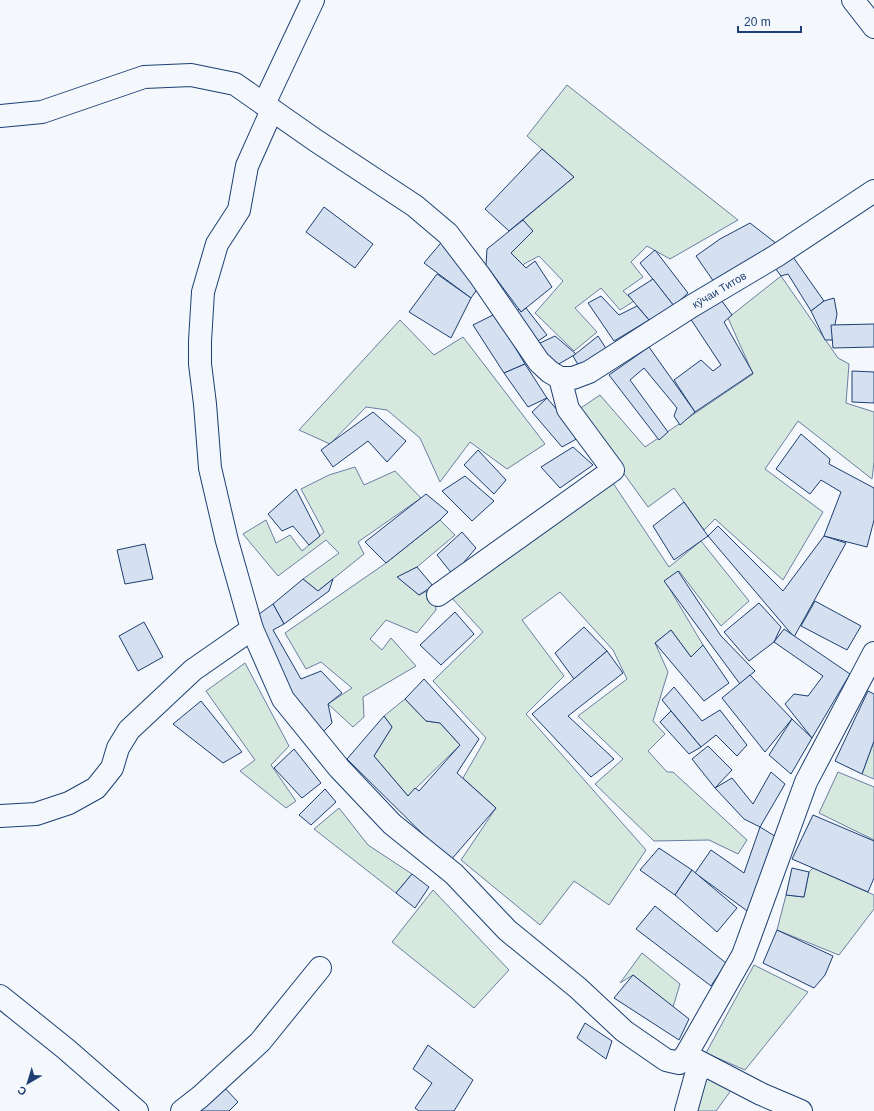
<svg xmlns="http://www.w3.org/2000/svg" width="874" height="1111" viewBox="0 0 874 1111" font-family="Arial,sans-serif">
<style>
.green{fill:#d7e8df;stroke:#687fa3}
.building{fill:#d5e0f0;stroke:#1d3f73}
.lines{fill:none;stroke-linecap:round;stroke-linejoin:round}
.minor-casing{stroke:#1d3f73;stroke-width:24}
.minor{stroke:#f4f7fb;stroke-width:22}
.labels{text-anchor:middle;stroke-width:3;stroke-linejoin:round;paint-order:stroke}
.street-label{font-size:11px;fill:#1d3f73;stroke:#f4f7fb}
</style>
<rect width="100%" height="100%" fill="#f4f7fb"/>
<g class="green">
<path d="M567 85 738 220 670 259 647 246 631 262 643 277 623 291 634 301 620 310 601 288 575 308 597 332 574 351 535 313 563 281 539 256 522 265 511 253 532 231 523 220 574 177 527 136Z"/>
<path d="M781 276 838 358 849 364 846 403 874 412V462L872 479 798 421 765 469 823 512 783 580 715 519 704 530 674 488 648 507 578 410 600 395 645 447 753 374 728 318Z"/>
<path d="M400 320 434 355 463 337 545 444 507 469 470 442 440 482 420 438 387 410 366 407 330 444 299 430Z"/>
<path d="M355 467 364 485 395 471 421 498 358 542 364 554 318 591 303 579 339 553 326 540 278 576 243 534 266 520 276 543 290 535 302 551 324 532 301 489 329 475Z"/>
<path d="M611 480 669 567 701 541 749 601 721 626 679 571 665 581 703 645 691 657 671 630 655 643 668 672 653 721 665 734 648 751 667 772H673L747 840 738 854 709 840 654 841 595 784 623 759 578 716 627 679 613 650 560 592 522 620 564 676 526 714 646 850 609 905 574 881 540 925 461 860 496 808 463 778 486 738 433 681 483 632 450 596Z"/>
<path d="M440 520 455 535 417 567 398 577 419 595 433 588 436 610 417 633 386 620 370 639 382 650 391 638 416 666 363 697 364 717 353 727 328 704 352 688 321 662 306 669 285 633 386 563Z"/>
<path d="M245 663 289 746 271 765 296 801 286 808 240 771 255 760 206 691Z"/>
<path d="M405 699 426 721 440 723 460 745 408 796 374 756 392 727 384 716Z"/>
<path d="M874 741V779L862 774Z"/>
<path d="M838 772 874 787V840L819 813Z"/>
<path d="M339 808 368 845 412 874 396 893 314 829Z"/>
<path d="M813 868 874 895V909L839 955 777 930 786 895 804 897 809 872Z"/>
<path d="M433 890 509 970 474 1008 392 942Z"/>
<path d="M642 953 680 984 673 1007 633 975 620 983Z"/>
<path d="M754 965 808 992 745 1070 706 1053Z"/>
<path d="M695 1056 740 1078 716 1111H689Z"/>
</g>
<g class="building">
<path d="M542 149 574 177 509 231 485 209Z"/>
<path d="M324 207 373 244 355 268 306 232Z"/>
<path d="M523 220 533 231 511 253 526 268 535 261 552 287 521 312 486 265 487 249Z"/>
<path d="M750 223 777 244 714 282 696 256 720 239Z"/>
<path d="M445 238 480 285 471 298 424 263Z"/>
<path d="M655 250 688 293 674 306 640 263Z"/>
<path d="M793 257 824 301 811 311 788 274 781 276 775 268Z"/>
<path d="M437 274 471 298 451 338 409 312Z"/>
<path d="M653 279 674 306 649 320 628 295Z"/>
<path d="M601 296 619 315 637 306 649 320 614 341 588 303Z"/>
<path d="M719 297 732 315 724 322 753 373 695 412 674 380 701 360 713 371 721 365 690 318Z"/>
<path d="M834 298 837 314 832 340H825L811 311 824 301Z"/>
<path d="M526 308 547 335 538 341 515 312 519 309 521 312Z"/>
<path d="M495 314 525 364 504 373 473 325Z"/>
<path d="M874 324V347L833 348 831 325Z"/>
<path d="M555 336 576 354 557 365 538 344Z"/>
<path d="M598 336 607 350 580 368 573 356Z"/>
<path d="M649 347 695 412 680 425 674 416 677 408 644 368 630 380 668 432 659 440 609 375Z"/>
<path d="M525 364 547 398 528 407 504 373Z"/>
<path d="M852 371 874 372V403L852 402Z"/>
<path d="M547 398 580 437 562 447 532 412Z"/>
<path d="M373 412 406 441 387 462 368 441 333 467 321 450Z"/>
<path d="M801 434 830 459 829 464 874 488V520L867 547 824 536 841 492 821 480 810 494 776 469Z"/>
<path d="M573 447 593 465 560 488 541 467Z"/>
<path d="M478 450 506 480 494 494 464 465Z"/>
<path d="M465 476 494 501 472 521 442 491Z"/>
<path d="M296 489 320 536 309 545 293 526 282 531 268 514Z"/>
<path d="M426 494 448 512 440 520 386 563 365 542Z"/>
<path d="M684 502 708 536 674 560 653 526Z"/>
<path d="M718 526 783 591 824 536 846 543 794 637 708 536Z"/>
<path d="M462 532 476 548 453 575 437 555Z"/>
<path d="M145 544 153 579 125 584 117 550Z"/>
<path d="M417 567 433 586 419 595 397 577Z"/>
<path d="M678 571 721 636 755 671 740 684 664 581Z"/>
<path d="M303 579 318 591 333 579 329 591 284 624 273 604Z"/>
<path d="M815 601 861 626 847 650 801 626Z"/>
<path d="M759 603 781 627 774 642 749 661 724 632Z"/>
<path d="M273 604 284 624 273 630 301 679 321 671 342 693 328 704 332 723 323 732 287 687 255 617Z"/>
<path d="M455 612 474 634 441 665 420 645Z"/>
<path d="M144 622 163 657 138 671 119 636Z"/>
<path d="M584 627 607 651 574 679 555 653Z"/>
<path d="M784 629 850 674 812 738 785 704 794 694 808 696 823 676 774 642Z"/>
<path d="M671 630 691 657 703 645 729 683 704 701 655 643Z"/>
<path d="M607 651 623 673 568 716 614 759 591 777 532 714Z"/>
<path d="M750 675 792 719 765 752 722 698Z"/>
<path d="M424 679 479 739 457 773 496 808 450 861 347 759 384 716 392 727 374 756 408 796 415 788 419 791 460 745 440 723 426 721 405 699Z"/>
<path d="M674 687 702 721 720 710 747 745 737 756 716 735 701 747 662 700Z"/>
<path d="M868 691 874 694V741L862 774 835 761Z"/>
<path d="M201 701 242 752 223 763 173 724Z"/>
<path d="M671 711 701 747 689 754 660 722Z"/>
<path d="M792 719 812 738 791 774 769 755Z"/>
<path d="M708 746 732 770 715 788 692 759Z"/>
<path d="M294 749 321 783 302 798 274 768Z"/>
<path d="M771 772 785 784 760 827 744 819 715 788 732 778 753 804Z"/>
<path d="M325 789 336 802 311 825 299 815Z"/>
<path d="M813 815 874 841V878L868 892 792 859Z"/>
<path d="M760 827 778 838 750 913 695 873 711 850 744 873Z"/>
<path d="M659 848 692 870 675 895 640 870Z"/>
<path d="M792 868 809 872 804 897 786 895Z"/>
<path d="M692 870 737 908 717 932 675 895Z"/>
<path d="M412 874 429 887 415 908 396 893Z"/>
<path d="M655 906 726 963 711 986 636 929Z"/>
<path d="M777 930 833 956 825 975 814 988 763 963Z"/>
<path d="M633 975 689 1019 679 1040 614 998Z"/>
<path d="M585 1023 612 1041 606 1059 577 1038Z"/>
<path d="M428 1045 473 1080 454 1111H419L415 1108 432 1083 413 1069Z"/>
<path d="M222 1085 238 1102 229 1111H194Z"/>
</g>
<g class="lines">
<defs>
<g id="minor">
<path d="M853 0 874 27"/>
<path d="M264 104 313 0"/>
<path d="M272 110 247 166 239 210 217 244 203 292 200 341V364L205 404 210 468 227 541 252 629 283 699 339 768 392 824 454 874 507 930 578 988 624 1031 666 1060 679 1063 686 1055 743 955 806 782 874 653"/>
<path d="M0 116 42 112 144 77 191 75 235 84 315 140 415 206 448 234 480 276 539 362 550 372 560 378 568 409 613 470 438 595"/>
<path id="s1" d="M560 378H573L589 372 692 306 776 256 874 191"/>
<path d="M0 816 36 814 69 803 96 788 112 768 118 748 129 730 193 670 252 629"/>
<path d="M0 996 66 1049 137 1111"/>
<path d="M686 1055 761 1094 801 1111"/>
<path d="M182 1111 200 1097 260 1042 320 968"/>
<path d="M686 1111 696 1075 704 1065"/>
</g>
</defs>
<use href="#minor" class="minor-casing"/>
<use href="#minor" class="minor"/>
</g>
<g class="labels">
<g class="street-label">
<text dy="4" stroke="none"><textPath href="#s1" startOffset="184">кӯчаи Титов</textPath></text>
</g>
</g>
<g transform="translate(28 1083) rotate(218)" stroke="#f4f7fb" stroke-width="3" paint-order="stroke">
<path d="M0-3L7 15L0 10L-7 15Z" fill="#1d3f73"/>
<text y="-6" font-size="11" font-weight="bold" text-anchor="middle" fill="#1d3f73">С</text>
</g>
<path d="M738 26v6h63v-6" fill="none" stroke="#1d3f73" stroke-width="2"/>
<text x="744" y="26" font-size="12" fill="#1d3f73" stroke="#f4f7fb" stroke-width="3" paint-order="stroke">20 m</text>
</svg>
